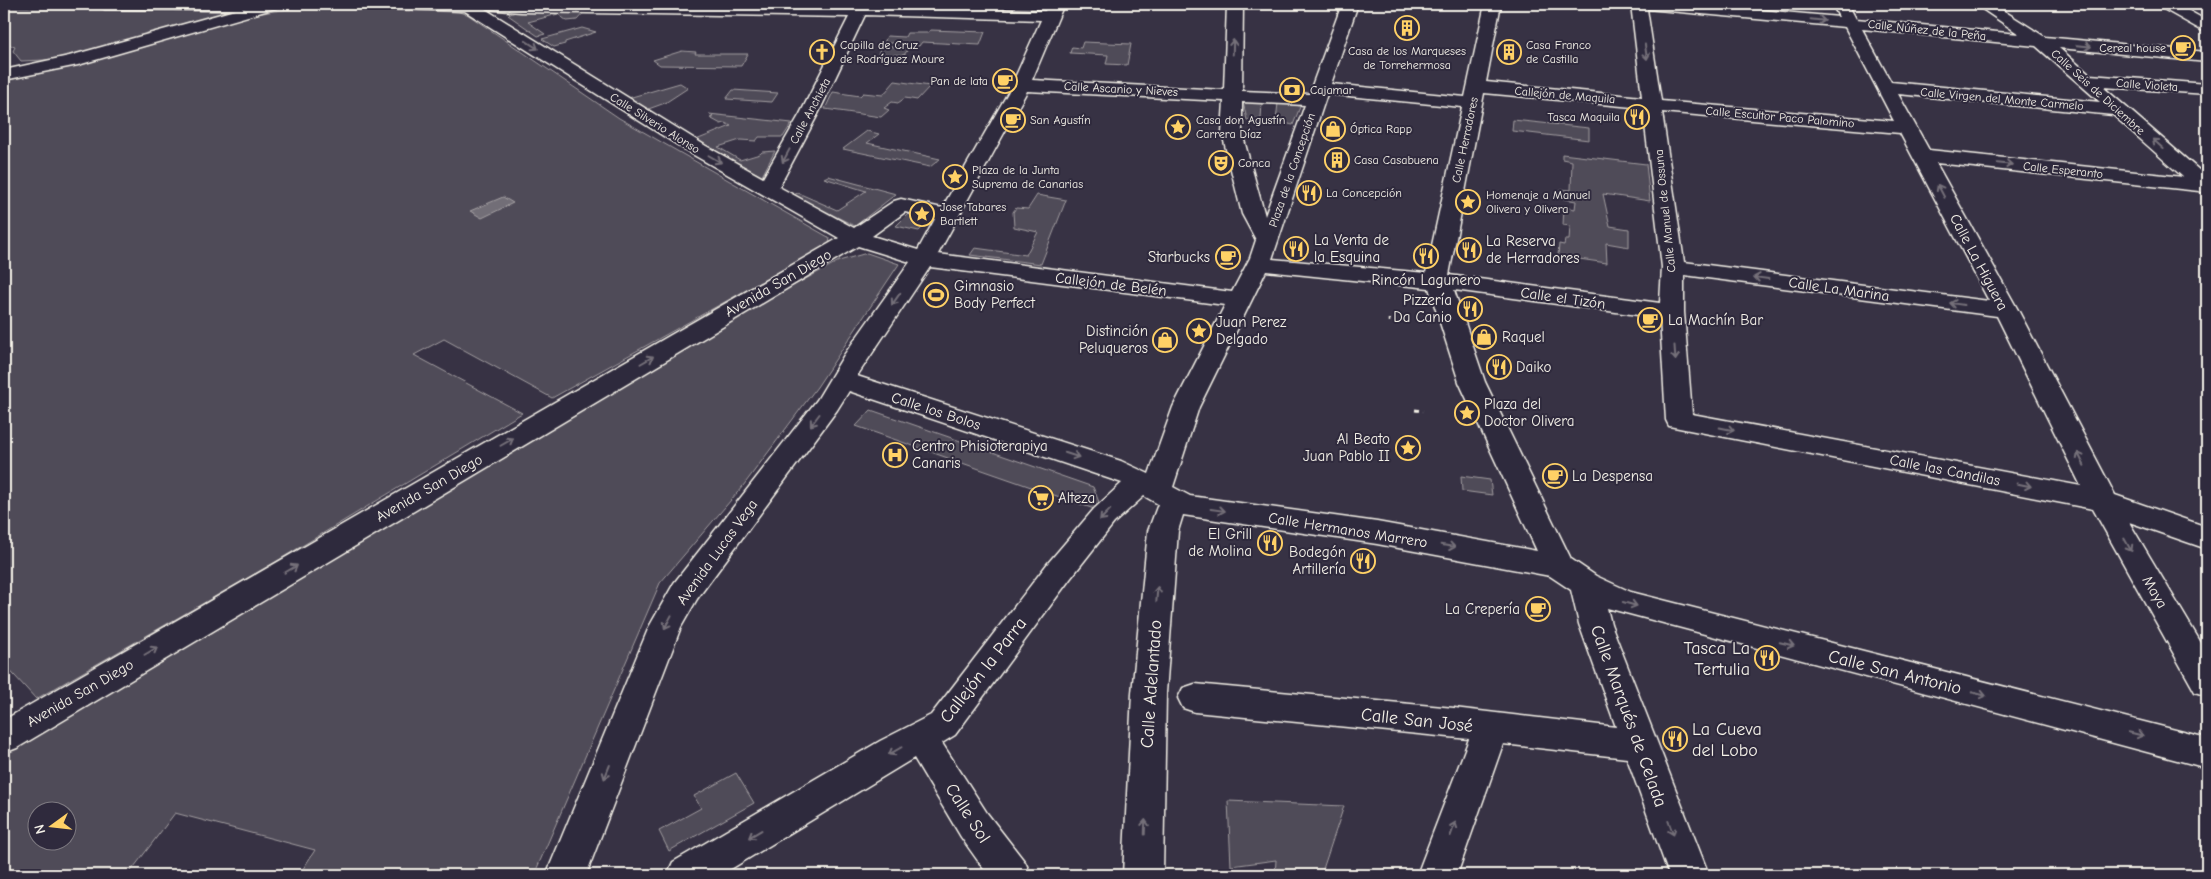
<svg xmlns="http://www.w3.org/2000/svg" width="2211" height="879" viewBox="0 0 2211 879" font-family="'Comic Neue',sans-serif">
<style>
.green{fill:#504b59;stroke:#a29ea0;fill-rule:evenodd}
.water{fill:#726e77;stroke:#a6a2a4}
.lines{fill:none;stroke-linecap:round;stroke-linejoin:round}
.minor-casing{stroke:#f4f1e8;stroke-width:3}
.path-far1{stroke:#f4f1e8;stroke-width:2.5;stroke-dasharray:3 3;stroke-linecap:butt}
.path{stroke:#f4f1e8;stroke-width:3;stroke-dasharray:4 4;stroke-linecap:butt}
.minor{fill:#2f2a3d;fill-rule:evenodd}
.oneway{stroke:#747079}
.labels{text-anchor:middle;stroke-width:4;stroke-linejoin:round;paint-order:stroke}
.far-street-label{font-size:12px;fill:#f4f1e8;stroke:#2f2a3d}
.far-poi-label{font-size:12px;fill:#f4f1e8;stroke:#2f2a3d;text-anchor:start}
.poi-label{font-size:15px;fill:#f4f1e8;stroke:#2f2a3d;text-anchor:start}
.street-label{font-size:15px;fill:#f4f1e8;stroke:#2f2a3d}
.near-poi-label{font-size:18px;fill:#f4f1e8;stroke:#2f2a3d;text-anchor:end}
.near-street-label{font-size:18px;fill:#f4f1e8;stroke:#2f2a3d}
</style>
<rect width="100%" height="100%" fill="#373244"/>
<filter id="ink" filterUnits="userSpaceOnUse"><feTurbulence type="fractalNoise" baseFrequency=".02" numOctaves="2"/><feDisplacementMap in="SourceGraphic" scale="10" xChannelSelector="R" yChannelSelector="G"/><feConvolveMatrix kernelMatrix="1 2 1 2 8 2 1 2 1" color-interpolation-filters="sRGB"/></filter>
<g filter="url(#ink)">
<g class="green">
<path d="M975 4H1039L1035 12 971 10Z"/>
<path d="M4 6 231 8 228 11 231 13 68 59 21 61 13 51 15 47 4 43Z"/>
<path d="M300 8 458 12 467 14 619 118 830 238 829 244 552 398 444 339 414 355 522 413 277 561 36 699 4 664V80C53 71 100 59 148 45 198 30 248 12 300 8Z"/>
<path d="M520 10 585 11 577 20 567 21 558 14 528 22 545 34 538 36 508 15Z"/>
<path d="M582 28 596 32 565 42V44L554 47 542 39Z"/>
<path d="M930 30 985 32 980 45 922 42 919 46 911 45 904 55 878 54 881 46 895 47 896 43H884L887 36 905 37 907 33H928Z"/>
<path d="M1083 42 1131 44 1127 65 1106 64 1108 55 1070 53 1072 47 1081 48Z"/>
<path d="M682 51 696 52 695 54H748L741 66 660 65 653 60Z"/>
<path d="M895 81 930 86 917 100 905 98 898 103 892 102 884 108 889 110 881 117 825 109 833 92 860 96 863 93 883 95Z"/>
<path d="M680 83 688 88 665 103 643 111 625 99Z"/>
<path d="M733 90 778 93 772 102 726 99Z"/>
<path d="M1246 101 1262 103 1261 119 1247 120 1243 102Z"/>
<path d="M1278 103 1296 104 1300 107 1293 125 1276 121Z"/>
<path d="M709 114 792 123 783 137H759L756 141 740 140 718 147 740 160 760 154 762 152 775 151 762 176 696 140 731 126 725 123 721 124 710 118 713 117Z"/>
<path d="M1513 120 1589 128V140L1512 131Z"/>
<path d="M867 131 879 134 867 143 940 159 930 167 843 149Z"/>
<path d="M1562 154 1646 164 1650 201 1603 194 1610 226 1629 229V247L1606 243 1607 263 1558 256 1559 244 1564 245 1565 240H1569L1570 226 1563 225 1564 207 1575 209 1576 201 1559 198 1560 189 1571 190 1572 161 1562 159Z"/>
<path d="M828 176 896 194 855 226 793 195 798 193 837 210 866 191 824 178Z"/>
<path d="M1037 195 1066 200 1041 264 970 255 975 248 1026 255 1038 232 1014 227 1013 212 1016 208 1028 209Z"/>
<path d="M908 214 931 219 919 231 896 226Z"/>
<path d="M867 253 899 264 817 387 743 486 660 583 534 875H299L315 850 175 813 128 875H4V755L733 318 839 261ZM38 812H68V842H38Z"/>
<path d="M871 410 1093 487 1099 502 1097 510 856 426Z"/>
<path d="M1461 476 1490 480 1492 495 1462 491Z"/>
<path d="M736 773 754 803 669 851 659 831 701 808 694 796Z"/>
<path d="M1228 801 1344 806 1321 875H1275L1276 860 1231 866Z"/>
</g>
<path class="water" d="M503 197 513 203 482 218 470 211Z"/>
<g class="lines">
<defs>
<g id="minor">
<path d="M97 4H243L242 8 257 4H281L279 7 78 65 4 80V70L69 56 235 10 105 9 99 7Z"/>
<path d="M411 4H617L848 7H854L855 4H871L870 5 1045 11 1048 4H1064L1032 80 1224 90 1227 4H1243L1242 91 1309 94 1342 4H1358L1331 84 1465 97 1485 4H1501L1486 82 1642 97 1631 4H1695L1839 17 1832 4H1848L1856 19 2019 34 1975 4H1993L2045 37 2207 52V62L2059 48 2090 75 2207 84V94L2103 87 2207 177V194L2199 191 1936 163 2018 310 2115 495 2207 527V549L2129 522 2207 653V696L2195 692 2093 509 1669 426 1666 420 1660 318 1454 290 1485 382 1571 559 1596 576 1631 592 2207 738V768L1607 608 1611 624 1709 875H1669L1627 758 1503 744 1457 875H1417L1469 739 1195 712 1183 708 1178 698 1183 688 1195 684 1454 708 1616 727 1579 624 1571 590 1550 576 1377 544 1183 515 1178 531 1166 693 1163 875H1123L1132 693 1148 531 1158 504 1144 496 1114 523 1070 579 955 735 942 743 987 813 1025 862 1031 875H988L961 837 914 758 721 875H667L673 862 880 741 931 715 1048 563 1094 509 1122 483 849 391 837 410 697 599 681 627 586 875H546L649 627 674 583 817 400 844 355 910 262 858 246 17 748 4 753V720L839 238 692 154 465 11 419 9 413 7ZM485 9 521 12 849 17 800 114 763 178 706 146ZM1647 9 1845 27 1894 121 1661 101ZM865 15 1041 20 1009 91 942 208 901 199 894 201 854 228 779 187 818 114ZM1862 29 2036 46 2100 102 1891 82ZM1027 91 1224 101 1222 133 1242 214 1256 240 1250 258 1232 292 938 254ZM1484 93 1643 108 1662 267 1660 303 1449 275ZM1327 94 1462 107 1426 273 1272 259ZM1898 94 2113 115 2183 177 1929 150ZM1242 102 1305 105 1265 216 1242 133ZM1662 112 1900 133 1989 301 1684 262ZM905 212 935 219 918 250 872 236ZM930 267 1225 305 1173 407 1149 474 1121 461 857 376ZM1266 271 1429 288 1459 382 1537 551 1377 522 1190 496 1173 487 1199 407ZM1684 275 1997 316 2081 486 1692 414 1684 312Z"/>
<path d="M2158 4H2177L2207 21V32L2201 30 2160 7Z"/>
</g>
</defs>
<use href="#minor" class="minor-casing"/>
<path class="path-far1" d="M1389 319V323"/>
<path class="path" d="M1415 410 1423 411"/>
<use href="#minor" class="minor"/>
</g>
<defs><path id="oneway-shaft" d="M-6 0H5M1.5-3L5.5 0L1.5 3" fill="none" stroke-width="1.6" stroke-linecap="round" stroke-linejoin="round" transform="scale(1.25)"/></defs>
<g class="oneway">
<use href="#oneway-shaft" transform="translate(1818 20) rotate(6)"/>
<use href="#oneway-shaft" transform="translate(532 45) rotate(33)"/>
<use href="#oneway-shaft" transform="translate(2084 46) rotate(5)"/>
<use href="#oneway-shaft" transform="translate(1233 47) rotate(-88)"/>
<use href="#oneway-shaft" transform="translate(1646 52) rotate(82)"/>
<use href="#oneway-shaft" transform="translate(2158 144) rotate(-138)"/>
<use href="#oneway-shaft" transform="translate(786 156) rotate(118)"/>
<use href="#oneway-shaft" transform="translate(715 159) rotate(30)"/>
<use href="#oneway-shaft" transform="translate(2005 164) rotate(6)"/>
<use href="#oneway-shaft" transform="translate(1941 191) rotate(-118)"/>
<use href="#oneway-shaft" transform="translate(1761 278) rotate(-172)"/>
<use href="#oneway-shaft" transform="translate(896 299) rotate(125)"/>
<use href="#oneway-shaft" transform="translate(1957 304) rotate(-172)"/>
<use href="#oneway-shaft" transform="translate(1675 353) rotate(86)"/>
<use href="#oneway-shaft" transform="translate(647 360) rotate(-30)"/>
<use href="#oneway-shaft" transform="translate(815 420) rotate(127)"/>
<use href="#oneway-shaft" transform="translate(1727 429) rotate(11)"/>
<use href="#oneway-shaft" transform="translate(507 442) rotate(-30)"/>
<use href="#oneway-shaft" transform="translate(1072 455) rotate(18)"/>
<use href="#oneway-shaft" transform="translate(2081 459) rotate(-117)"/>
<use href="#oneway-shaft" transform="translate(2024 485) rotate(11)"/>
<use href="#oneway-shaft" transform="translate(1218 510) rotate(8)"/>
<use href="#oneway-shaft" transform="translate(1105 515) rotate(134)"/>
<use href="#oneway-shaft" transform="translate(2128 545) rotate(60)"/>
<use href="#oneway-shaft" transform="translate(1448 546) rotate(10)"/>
<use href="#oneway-shaft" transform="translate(291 569) rotate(-30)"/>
<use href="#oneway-shaft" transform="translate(1157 594) rotate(-85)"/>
<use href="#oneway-shaft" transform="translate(1630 604) rotate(16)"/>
<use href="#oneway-shaft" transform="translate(668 622) rotate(118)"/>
<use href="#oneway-shaft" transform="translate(1787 644) rotate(14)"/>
<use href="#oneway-shaft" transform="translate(151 651) rotate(-30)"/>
<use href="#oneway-shaft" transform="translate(1979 694) rotate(14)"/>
<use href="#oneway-shaft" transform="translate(2136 734) rotate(14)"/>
<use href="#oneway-shaft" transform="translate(895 751) rotate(150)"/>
<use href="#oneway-shaft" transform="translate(607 772) rotate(112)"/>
<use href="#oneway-shaft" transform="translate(1145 827) rotate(-88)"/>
<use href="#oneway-shaft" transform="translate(1671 828) rotate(69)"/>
<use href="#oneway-shaft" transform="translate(1453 829) rotate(-70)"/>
<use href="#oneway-shaft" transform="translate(755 834) rotate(149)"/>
</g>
</g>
<defs>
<symbol id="building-ring" viewBox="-11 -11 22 22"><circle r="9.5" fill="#2f2a3d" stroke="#ffd166" stroke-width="1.5"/><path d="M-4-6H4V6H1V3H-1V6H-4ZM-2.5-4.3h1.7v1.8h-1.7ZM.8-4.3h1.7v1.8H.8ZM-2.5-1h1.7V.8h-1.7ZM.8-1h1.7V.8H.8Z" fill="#ffd166"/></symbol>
<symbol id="cafe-ring" viewBox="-11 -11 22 22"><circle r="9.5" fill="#2f2a3d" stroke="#ffd166" stroke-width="1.5"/><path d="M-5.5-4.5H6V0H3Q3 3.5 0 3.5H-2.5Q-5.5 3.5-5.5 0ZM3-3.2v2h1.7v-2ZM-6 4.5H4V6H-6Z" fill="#ffd166"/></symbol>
<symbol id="church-ring" viewBox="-11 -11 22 22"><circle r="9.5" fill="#2f2a3d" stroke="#ffd166" stroke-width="1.5"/><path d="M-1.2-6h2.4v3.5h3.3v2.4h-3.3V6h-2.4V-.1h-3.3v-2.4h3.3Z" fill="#ffd166"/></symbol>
<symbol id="bank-ring" viewBox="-11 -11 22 22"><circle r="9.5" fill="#2f2a3d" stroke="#ffd166" stroke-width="1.5"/><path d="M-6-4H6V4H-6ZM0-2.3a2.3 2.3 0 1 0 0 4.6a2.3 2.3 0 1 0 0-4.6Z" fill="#ffd166"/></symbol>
<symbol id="restaurant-ring" viewBox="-11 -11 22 22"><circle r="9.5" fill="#2f2a3d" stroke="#ffd166" stroke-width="1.5"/><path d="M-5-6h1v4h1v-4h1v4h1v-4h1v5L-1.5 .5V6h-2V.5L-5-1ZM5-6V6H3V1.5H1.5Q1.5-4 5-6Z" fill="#ffd166"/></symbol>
<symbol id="sight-ring" viewBox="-11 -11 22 22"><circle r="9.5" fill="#2f2a3d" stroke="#ffd166" stroke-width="1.5"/><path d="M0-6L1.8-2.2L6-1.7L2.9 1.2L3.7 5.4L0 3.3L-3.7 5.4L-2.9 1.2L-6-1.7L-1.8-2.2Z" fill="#ffd166"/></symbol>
<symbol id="shop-ring" viewBox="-11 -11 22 22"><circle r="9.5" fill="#2f2a3d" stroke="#ffd166" stroke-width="1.5"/><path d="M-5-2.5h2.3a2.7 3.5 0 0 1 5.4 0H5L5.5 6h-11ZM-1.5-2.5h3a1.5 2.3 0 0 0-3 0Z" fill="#ffd166"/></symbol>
<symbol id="theatre-ring" viewBox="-11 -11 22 22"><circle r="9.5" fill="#2f2a3d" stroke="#ffd166" stroke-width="1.5"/><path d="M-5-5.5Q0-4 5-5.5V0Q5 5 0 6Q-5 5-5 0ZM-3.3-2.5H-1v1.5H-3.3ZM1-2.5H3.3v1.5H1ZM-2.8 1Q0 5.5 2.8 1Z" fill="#ffd166"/></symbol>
<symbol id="stadium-ring" viewBox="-11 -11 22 22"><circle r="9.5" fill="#2f2a3d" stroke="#ffd166" stroke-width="1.5"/><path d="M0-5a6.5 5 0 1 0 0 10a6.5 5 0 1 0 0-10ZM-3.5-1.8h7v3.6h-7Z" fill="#ffd166"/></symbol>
<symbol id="hospital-ring" viewBox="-11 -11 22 22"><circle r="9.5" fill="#2f2a3d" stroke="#ffd166" stroke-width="1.5"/><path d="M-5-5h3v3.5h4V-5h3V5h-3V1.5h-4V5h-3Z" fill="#ffd166"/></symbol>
<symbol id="supermarket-ring" viewBox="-11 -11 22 22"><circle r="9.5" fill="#2f2a3d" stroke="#ffd166" stroke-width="1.5"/><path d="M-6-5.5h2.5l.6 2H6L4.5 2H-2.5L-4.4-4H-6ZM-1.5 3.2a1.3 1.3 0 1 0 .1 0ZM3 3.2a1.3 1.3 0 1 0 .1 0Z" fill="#ffd166"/></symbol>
</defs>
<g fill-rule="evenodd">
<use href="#building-ring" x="1393" y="14" width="28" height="28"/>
<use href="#cafe-ring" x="2169" y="34" width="28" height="28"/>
<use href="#church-ring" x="808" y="38" width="28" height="28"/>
<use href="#building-ring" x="1495" y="38" width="28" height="28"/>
<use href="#cafe-ring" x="991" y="67" width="28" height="28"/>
<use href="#bank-ring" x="1278" y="76" width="28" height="28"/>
<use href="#restaurant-ring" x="1623" y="103" width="28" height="28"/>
<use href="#cafe-ring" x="999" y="106" width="28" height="28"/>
<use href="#sight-ring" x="1164" y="113" width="28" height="28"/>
<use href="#shop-ring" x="1319" y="115" width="28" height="28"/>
<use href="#building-ring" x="1323" y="146" width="28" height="28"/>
<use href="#theatre-ring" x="1207" y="149" width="28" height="28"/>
<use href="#sight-ring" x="941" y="163" width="28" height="28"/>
<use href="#restaurant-ring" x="1295" y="179" width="28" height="28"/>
<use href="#sight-ring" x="1454" y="188" width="28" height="28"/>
<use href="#sight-ring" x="908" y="200" width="28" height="28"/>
<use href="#restaurant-ring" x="1282" y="235" width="28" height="28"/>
<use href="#restaurant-ring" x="1455" y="236" width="28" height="28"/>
<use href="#restaurant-ring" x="1412" y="242" width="28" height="28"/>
<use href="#cafe-ring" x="1214" y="243" width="28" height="28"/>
<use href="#stadium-ring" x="922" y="281" width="28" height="28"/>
<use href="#restaurant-ring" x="1456" y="295" width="28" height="28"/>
<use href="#cafe-ring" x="1636" y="306" width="28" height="28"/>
<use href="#sight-ring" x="1185" y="317" width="28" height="28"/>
<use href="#shop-ring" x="1470" y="323" width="28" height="28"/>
<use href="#shop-ring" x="1151" y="326" width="28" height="28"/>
<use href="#restaurant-ring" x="1485" y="353" width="28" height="28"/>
<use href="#sight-ring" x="1453" y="399" width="28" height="28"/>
<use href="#sight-ring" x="1394" y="434" width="28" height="28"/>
<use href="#hospital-ring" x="881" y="441" width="28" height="28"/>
<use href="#cafe-ring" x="1541" y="462" width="28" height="28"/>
<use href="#supermarket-ring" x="1027" y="484" width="28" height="28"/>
<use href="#restaurant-ring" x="1256" y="529" width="28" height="28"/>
<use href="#restaurant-ring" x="1349" y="547" width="28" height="28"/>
<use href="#cafe-ring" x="1524" y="595" width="28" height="28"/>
<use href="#restaurant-ring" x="1753" y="644" width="28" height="28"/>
<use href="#restaurant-ring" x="1661" y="725" width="28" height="28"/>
</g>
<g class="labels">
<g class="far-street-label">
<text transform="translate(1927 30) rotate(6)" y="4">Calle Núñez de la Peña</text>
<text transform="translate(2147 85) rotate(4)" y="4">Calle Violeta</text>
<text transform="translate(1121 89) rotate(3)" y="4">Calle Ascanio y Nieves</text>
<text transform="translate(2098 92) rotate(42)" y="4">Calle Seis de Diciembre</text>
<text transform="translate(1565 95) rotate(5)" y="4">Callejón de Maquila</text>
<text transform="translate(2002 99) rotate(5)" y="4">Calle Virgen del Monte Carmelo</text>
<text transform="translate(810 111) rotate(-62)" y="4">Calle Anchieta</text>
<text transform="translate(1780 117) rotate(5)" y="4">Calle Escultor Paco Palomino</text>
<text transform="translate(655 123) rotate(32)" y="4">Calle Silverio Alonso</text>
<text transform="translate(1465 140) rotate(-78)" y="4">Calle Herradores</text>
<text transform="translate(1292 170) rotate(-71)" y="4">Plaza de la Concepción</text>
<text transform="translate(2063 170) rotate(6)" y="4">Calle Esperanto</text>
<text transform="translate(1665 211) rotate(-96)" y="4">Calle Manuel de Ossuna</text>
</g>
<g class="far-poi-label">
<text x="840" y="49">Capilla de Cruz<tspan x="840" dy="14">de Rodríguez Moure</tspan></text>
<text x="1526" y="49">Casa Franco<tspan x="1526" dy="14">de Castilla</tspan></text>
<text x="2166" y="52" text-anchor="end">Cereal house</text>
<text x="1407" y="55" text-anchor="middle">Casa de los Marqueses<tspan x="1407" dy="14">de Torrehermosa</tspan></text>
<text x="988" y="85" text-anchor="end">Pan de lata</text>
<text x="1310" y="94">Cajamar</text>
<text x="1620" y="121" text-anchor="end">Tasca Maquila</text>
<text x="1030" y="124">San Agustín</text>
<text x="1196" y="124">Casa don Agustín<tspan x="1196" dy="14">Carrera Díaz</tspan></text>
<text x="1350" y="133">Óptica Rapp</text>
<text x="1354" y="164">Casa Casabuena</text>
<text x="1238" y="167">Conca</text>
<text x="972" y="174">Plaza de la Junta<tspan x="972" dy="14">Suprema de Canarias</tspan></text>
<text x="1326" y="197">La Concepción</text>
<text x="1486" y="199">Homenaje a Manuel<tspan x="1486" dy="14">Olivera y Olivera</tspan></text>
<text x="940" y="211">Jose Tabares<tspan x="940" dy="14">Bartlett</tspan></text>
</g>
<g class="poi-label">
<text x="1314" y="245">La Venta de<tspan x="1314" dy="17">la Esquina</tspan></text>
<text x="1486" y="246">La Reserva<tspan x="1486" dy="17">de Herradores</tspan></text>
<text x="1210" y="262" text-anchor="end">Starbucks</text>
<text x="1426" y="285" text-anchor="middle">Rincón Lagunero</text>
<text x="954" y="291">Gimnasio<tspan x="954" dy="17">Body Perfect</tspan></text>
<text x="1452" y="305" text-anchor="end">Pizzería<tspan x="1452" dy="17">Da Canio</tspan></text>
<text x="1668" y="325">La Machín Bar</text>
<text x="1216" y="327">Juan Perez<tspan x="1216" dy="17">Delgado</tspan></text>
<text x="1148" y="336" text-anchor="end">Distinción<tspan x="1148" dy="17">Peluqueros</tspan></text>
<text x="1502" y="342">Raquel</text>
<text x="1516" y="372">Daiko</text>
<text x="1484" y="409">Plaza del<tspan x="1484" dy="17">Doctor Olivera</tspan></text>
<text x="1390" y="444" text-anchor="end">Al Beato<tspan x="1390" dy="17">Juan Pablo II</tspan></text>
<text x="912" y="451">Centro Phisioterapiya<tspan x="912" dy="17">Canaris</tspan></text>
<text x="1572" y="481">La Despensa</text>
<text x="1058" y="503">Alteza</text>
<text x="1252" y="539" text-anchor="end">El Grill<tspan x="1252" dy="17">de Molina</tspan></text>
<text x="1346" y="557" text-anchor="end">Bodegón<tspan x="1346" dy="17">Artillería</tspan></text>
<text x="1520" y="614" text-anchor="end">La Crepería</text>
</g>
<g class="street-label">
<text transform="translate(1979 262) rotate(62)" y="5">Calle La Higuera</text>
<text transform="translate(778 283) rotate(-30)" y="5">Avenida San Diego</text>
<text transform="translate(1111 284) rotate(7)" y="5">Callejón de Belén</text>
<text transform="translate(1839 289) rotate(8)" y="5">Calle La Marina</text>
<text transform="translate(1563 298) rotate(8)" y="5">Calle el Tizón</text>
<text transform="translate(936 411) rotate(18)" y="5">Calle los Bolos</text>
<text transform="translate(1945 470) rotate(11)" y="5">Calle las Candilas</text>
<text transform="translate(429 488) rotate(-30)" y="5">Avenida San Diego</text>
<text transform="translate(1348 530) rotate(9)" y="5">Calle Hermanos Marrero</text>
<text transform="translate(717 552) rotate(-54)" y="5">Avenida Lucas Vega</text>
<text transform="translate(2155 592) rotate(60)" y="5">Maya</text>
<text transform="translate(80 693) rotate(-30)" y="5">Avenida San Diego</text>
</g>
<g class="near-poi-label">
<text x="1750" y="654">Tasca La<tspan x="1750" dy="21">Tertulia</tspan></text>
<text x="1692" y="735" text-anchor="start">La Cueva<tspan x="1692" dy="21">del Lobo</tspan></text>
</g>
<g class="near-street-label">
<text transform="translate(983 670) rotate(-52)" y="6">Callejón la Parra</text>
<text transform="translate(1895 672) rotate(14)" y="6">Calle San Antonio</text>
<text transform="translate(1151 684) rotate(-86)" y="6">Calle Adelantado</text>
<text transform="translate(1629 716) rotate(70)" y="6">Calle Marqués de Celada</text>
<text transform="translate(1417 720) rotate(6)" y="6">Calle San José</text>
<text transform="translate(968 813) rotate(57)" y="6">Calle Sol</text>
</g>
</g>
<rect width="2211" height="879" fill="none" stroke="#2f2a3d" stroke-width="20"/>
<rect x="10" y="10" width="2191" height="859" fill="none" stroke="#f4f1e8" stroke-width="2" filter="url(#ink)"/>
<g transform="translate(52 826) rotate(255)"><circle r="24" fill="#2f2a3d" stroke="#7e7a81"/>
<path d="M0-4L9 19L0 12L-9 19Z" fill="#ffd166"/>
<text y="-8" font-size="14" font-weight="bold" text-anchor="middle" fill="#f4f1e8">N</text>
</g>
</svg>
